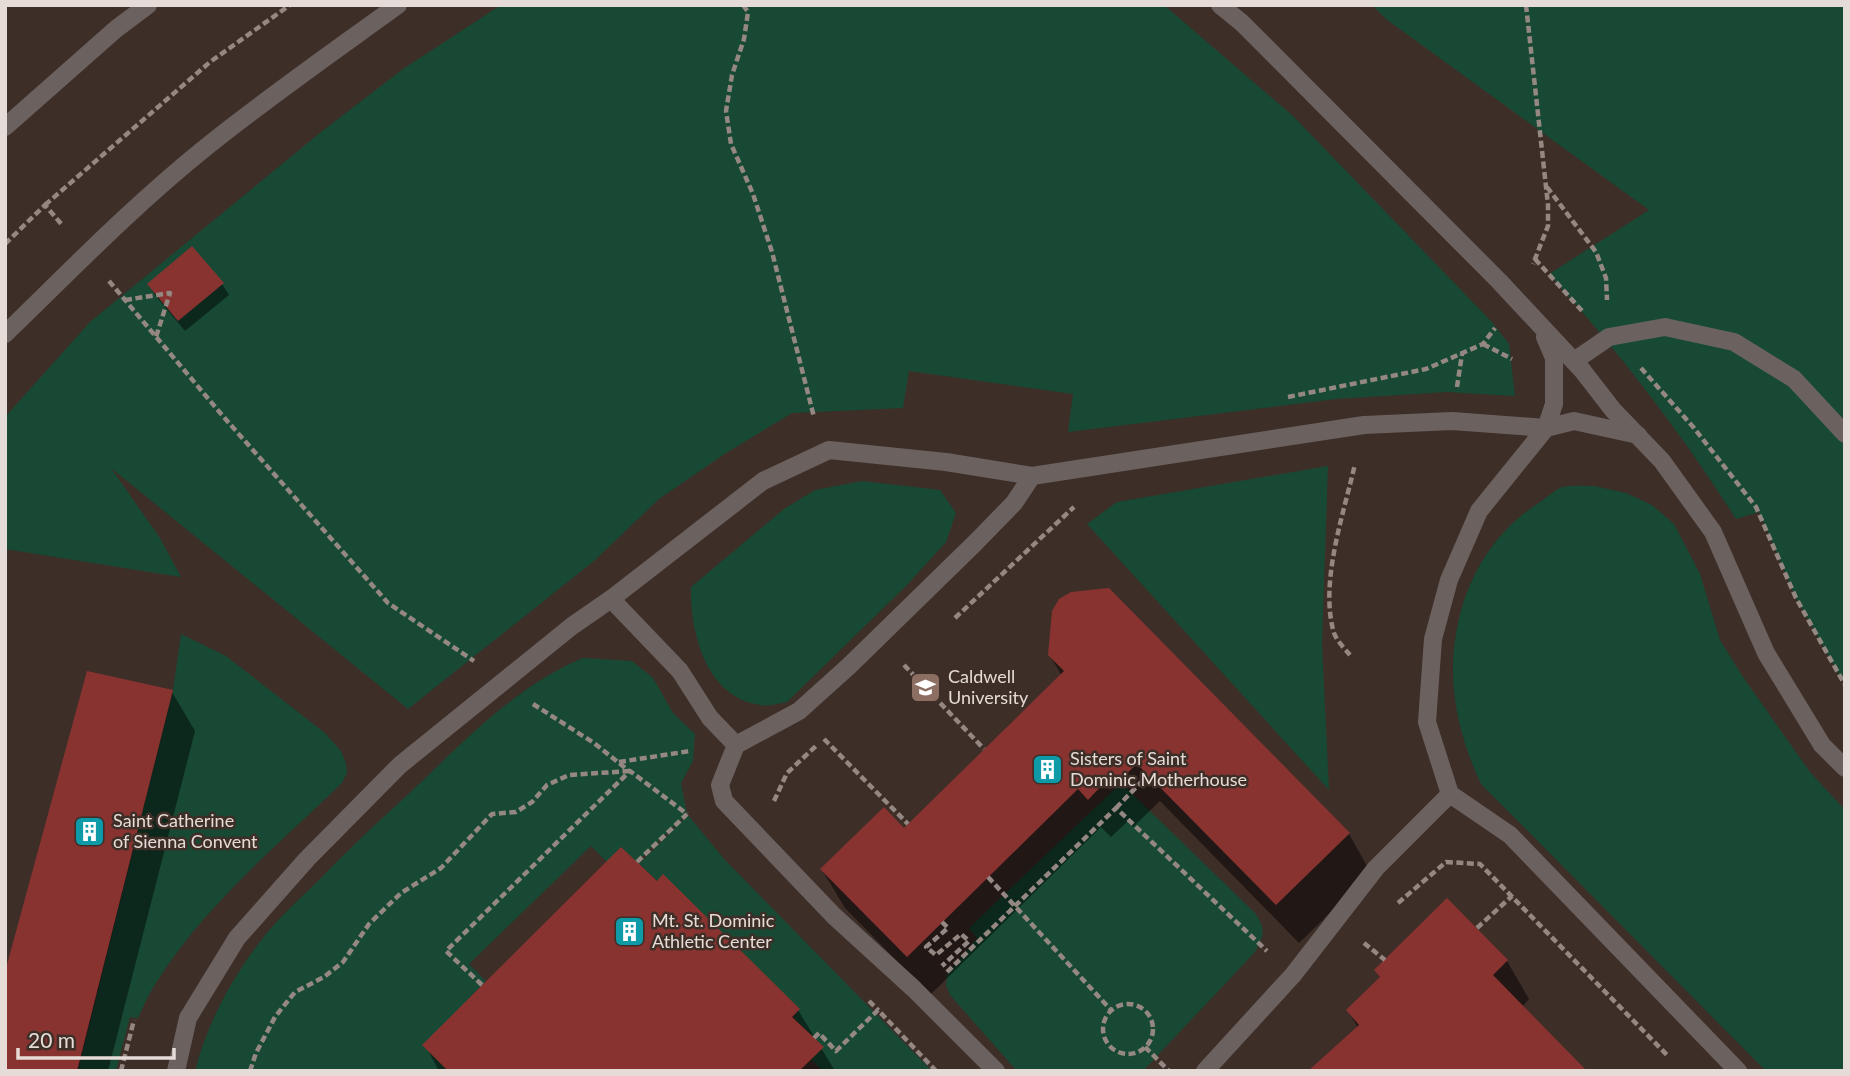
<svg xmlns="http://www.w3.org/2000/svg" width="1850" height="1076" viewBox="0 0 1850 1076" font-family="Lato,sans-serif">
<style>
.green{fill:#174934}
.shadow{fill:#0007}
.building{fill:#893331}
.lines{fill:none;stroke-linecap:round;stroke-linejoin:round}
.path{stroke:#958883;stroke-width:4.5;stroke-dasharray:7 3.5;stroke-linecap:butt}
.service{stroke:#6b6260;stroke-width:18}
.labels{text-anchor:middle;stroke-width:5;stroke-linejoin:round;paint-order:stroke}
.poi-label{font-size:18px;fill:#e6dcd7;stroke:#3e2e28;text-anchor:start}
</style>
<rect width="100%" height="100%" fill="#3e2e28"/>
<g class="green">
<path d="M501 5H1164L1293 116 1491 321 1509 344 1515 396 1447 392 1336 399 1068 432 1073 394 909 371 903 408 792 413 723 455 659 499 594 561 408 709 111 468 160 538 181 577 5 549V417L90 322 321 132 403 69Z"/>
<path d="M1372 5H1845V685L1796 598 1759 512 1736 519C1681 432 1618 351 1549 274L1649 210 1386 19Z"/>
<path d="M1328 466 1322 644 1329 790 1087 524 1117 502Z"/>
<path d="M862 481 940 490 956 513 946 542 907 585 787 702C779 703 768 707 760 705 706 697 690 633 691 587L784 509 815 490Z"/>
<path d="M1594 486 1626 493 1652 505 1674 524 1700 574 1720 640 1743 677 1810 772 1845 810V1071H1766L1481 784C1462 744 1449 695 1454 649 1460 589 1488 535 1540 502 1546 498 1555 490 1562 487 1571 485 1585 486 1594 486Z"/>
<path d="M181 634 226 656 325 733 341 751 346 763 347 773 342 783C278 845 206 904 158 980 150 991 144 1005 138 1018L130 1017 116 1071H78L173 690Z"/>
<path d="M583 658 632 661 653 678 673 713 695 734 693 761 681 783 687 814 637 862H607L591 846 469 964 486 981 467 1000 448 1071H195C207 1023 232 978 262 939 278 918 298 901 317 882 344 854 372 827 401 801 457 749 511 688 583 658Z"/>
<path d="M1121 783 1255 913C1266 929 1264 936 1255 952L1143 1071H1017L950 995 946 985 947 975 977 938 969 928Z"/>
<path d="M688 815 724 859 932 1071H823L811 1059 823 1047 794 1018 798 1008 639 864Z"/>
</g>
<g class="shadow">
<path d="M149 284H222L229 295 185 331 155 295Z"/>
<path d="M1108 590 1349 834 1371 873 1299 943 1160 801 1133 827 1128 821 1111 837 1101 827 930 995 845 908 822 870 904 830 1062 676 1049 654Z"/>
<path d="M172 692 195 731 108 1071H5Z"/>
<path d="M1507 961 1529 999 1522 1007 1358 1028 1348 1011 1381 979 1376 971Z"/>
<path d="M798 1010 835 1071H439L425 1045Z"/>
</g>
<g class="building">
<path d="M192 246 224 283 178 321 147 284Z"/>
<path d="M1109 588 1350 833 1276 905 1137 764 1110 789 1104 783 1088 800 1078 789 907 957 820 869 884 807 904 828 1064 671 1048 655 1052 611 1059 599 1071 592Z"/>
<path d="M87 671 173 690 77 1071H5V972Z"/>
<path d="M621 847 657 881 663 874 800 1009 792 1017 824 1047 799 1071H448L422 1045Z"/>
<path d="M1447 898 1508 960 1493 975 1587 1071H1308L1359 1025 1346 1010 1380 977 1374 970Z"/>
</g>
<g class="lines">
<g class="path">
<path d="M743 5 748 12 744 39 732 75 726 111 731 144 753 194 772 252 814 417"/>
<path d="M1526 5 1548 205V226L1533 264"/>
<path d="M1547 187 1596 252 1606 278 1607 300"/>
<path d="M45 205 210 62 290 5"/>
<path d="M5 244 45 205 63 226"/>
<path d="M1535 259 1584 313"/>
<path d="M109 281 222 415 388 603 474 661"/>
<path d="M125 300 170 293 156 337"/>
<path d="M1483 344 1512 359"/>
<path d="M1641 368 1694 428 1756 507 1796 598 1845 685"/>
<path d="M1457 387 1462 354"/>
<path d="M1288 397 1426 369 1483 344 1495 328"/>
<path d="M955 618 1074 507"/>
<path d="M1350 655C1345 649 1337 641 1334 633 1319 583 1344 513 1355 464"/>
<path d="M904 665 984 749"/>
<path d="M533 704 594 743 629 771"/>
<path d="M824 739 908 824"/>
<path d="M619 762 690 751"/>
<path d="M774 801 787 773 817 745"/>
<path d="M1116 808 1148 775"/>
<path d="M637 862 687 814"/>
<path d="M988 877 1111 1010"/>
<path d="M1398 903 1446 862 1480 864 1667 1055"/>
<path d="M942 922 948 928 926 947 936 955 961 934 969 941 942 966"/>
<path d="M1477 928 1512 896"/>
<path d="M1364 943 1385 960"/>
<path d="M947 972 1116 808 1267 951"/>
<path d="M482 985 446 951 630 771 687 814"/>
<path d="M869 1001 878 1010"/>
<circle cx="1128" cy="1029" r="25"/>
<path d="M814 1038 819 1033 836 1051 878 1010 936 1071"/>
<path d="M1145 1047 1169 1071"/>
<path d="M121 1071 134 1020"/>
<path d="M250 1071 256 1053 275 1017 295 992 324 977 343 962 369 924 401 893 441 868 492 814 516 812 532 802 547 785 569 775 630 771"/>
</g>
<g class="service">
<path d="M1220 5 1242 23 1499 281 1582 370 1613 410 1662 461 1713 532 1766 653 1822 745 1845 768"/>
<path d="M5 127 116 29 148 5"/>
<path d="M5 334C70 271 134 205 205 148 267 98 333 52 398 5"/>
<path d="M1545 337 1554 358V404L1546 428 1479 511 1449 580 1433 639 1427 722 1450 794 1510 835 1738 1071"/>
<path d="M1574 361 1609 337 1665 327 1734 342 1794 379 1845 434"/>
<path d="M611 599 680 671 710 718 736 745"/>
<path d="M176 1071 188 1018 237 938 307 859 400 765 572 626 611 599 763 481 829 450 946 462 1032 476"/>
<path d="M996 1071 914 989 834 916 724 801 720 785 736 745 799 711 849 666 975 543 1014 503 1032 476 1364 425 1452 421 1546 428 1574 421 1638 435"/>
<path d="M1205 1071 1293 975 1376 868 1450 794"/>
</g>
</g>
<defs>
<symbol id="university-square" viewBox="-11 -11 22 22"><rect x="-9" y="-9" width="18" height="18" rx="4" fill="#8d6e63" stroke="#3e2e28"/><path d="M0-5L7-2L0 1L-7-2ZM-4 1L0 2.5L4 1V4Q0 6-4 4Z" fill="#fff"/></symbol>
<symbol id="building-square" viewBox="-11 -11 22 22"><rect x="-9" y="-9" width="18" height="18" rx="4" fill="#0f9aa8" stroke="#3e2e28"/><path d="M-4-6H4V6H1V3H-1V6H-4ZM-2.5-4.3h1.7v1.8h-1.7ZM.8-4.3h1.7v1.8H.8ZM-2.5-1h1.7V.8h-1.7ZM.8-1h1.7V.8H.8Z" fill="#fff"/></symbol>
</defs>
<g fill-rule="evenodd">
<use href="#university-square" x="908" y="670" width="35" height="35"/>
<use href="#building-square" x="1030" y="752" width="35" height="35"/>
<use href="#building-square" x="72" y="814" width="35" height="35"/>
<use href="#building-square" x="612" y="914" width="35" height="35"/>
</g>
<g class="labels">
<g class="poi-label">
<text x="948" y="683">Caldwell<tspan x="948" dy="21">University</tspan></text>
<text x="1070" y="765">Sisters of Saint<tspan x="1070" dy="21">Dominic Motherhouse</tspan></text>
<text x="113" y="827">Saint Catherine<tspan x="113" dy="21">of Sienna Convent</tspan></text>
<text x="652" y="927">Mt. St. Dominic<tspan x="652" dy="21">Athletic Center</tspan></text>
</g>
</g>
<rect width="1850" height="1076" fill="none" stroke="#e6dcd7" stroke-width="14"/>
<path d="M18 1048v10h156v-10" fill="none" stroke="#e6dcd7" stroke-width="3.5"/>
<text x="28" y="1048" font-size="21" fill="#e6dcd7" stroke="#3e2e28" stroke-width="5" paint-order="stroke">20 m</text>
</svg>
